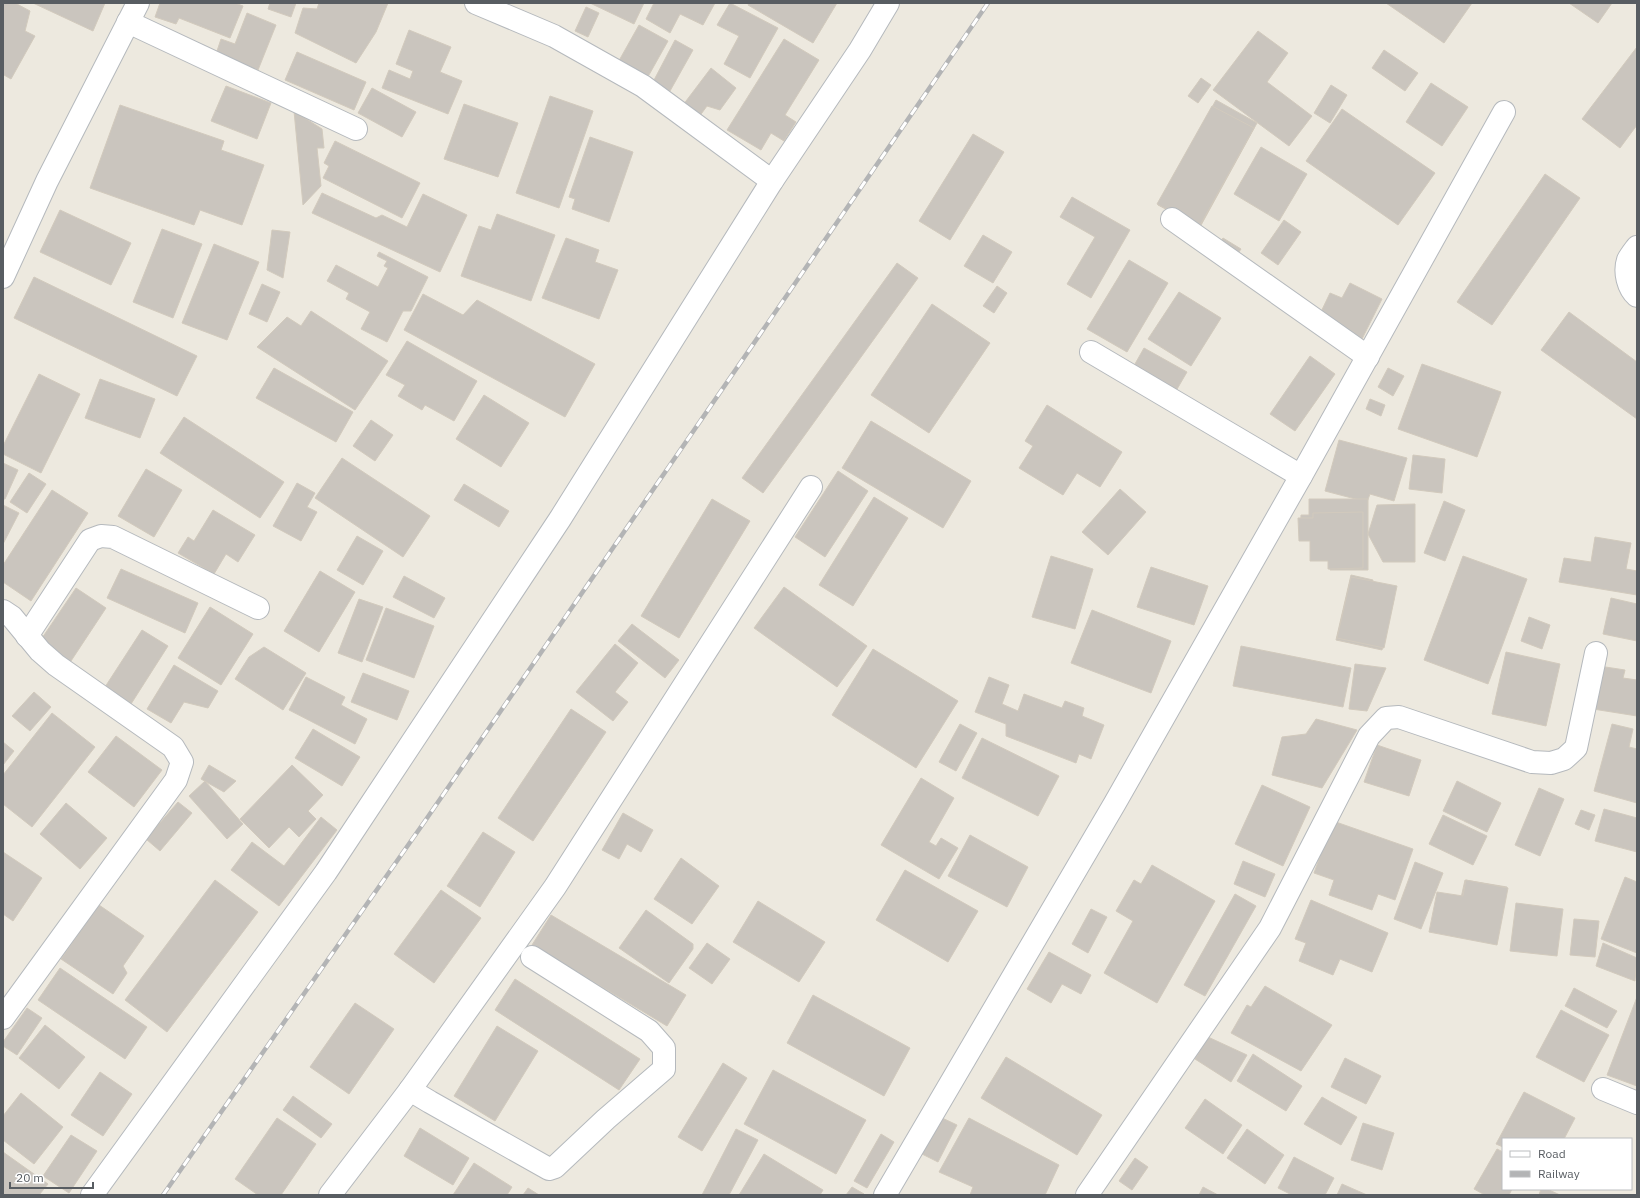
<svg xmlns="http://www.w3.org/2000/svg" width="1640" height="1198" viewBox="0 0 1640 1198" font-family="'IBM Plex Sans',sans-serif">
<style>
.building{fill:#cac5be;stroke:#d2cabd}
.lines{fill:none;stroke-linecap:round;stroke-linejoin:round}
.minor-casing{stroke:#b5b9bd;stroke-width:24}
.minor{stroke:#fff;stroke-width:22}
.rail-casing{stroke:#b3b4b5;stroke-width:4.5}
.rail{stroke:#fff;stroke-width:3;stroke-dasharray:9;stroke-linecap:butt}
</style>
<rect width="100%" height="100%" fill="#ede9df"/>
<g class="building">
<path d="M3 3H15L30 11 25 31 35 36 11 79 4 75 3 77Z"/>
<path d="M33 3H105L93 31Z"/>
<path d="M160 3H235L243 6 230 38 179 18 176 24 155 17Z"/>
<path d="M270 3H296L291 17 268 9Z"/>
<path d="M319 3H388L376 32 356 63 295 33 303 8 317 9Z"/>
<path d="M590 3H644L634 24Z"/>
<path d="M654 3H715L703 25 680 14 670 33 646 19Z"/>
<path d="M730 3 778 28 750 78 724 64 739 36 717 25Z"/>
<path d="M749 3H837L813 43 748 5Z"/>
<path d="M1386 3H1472L1444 43Z"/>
<path d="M1569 3H1612L1598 23Z"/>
<path d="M586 7 599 13 588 37 575 31Z"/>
<path d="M247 13 276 25 258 70 216 54 221 39 235 44Z"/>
<path d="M639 25 668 41 645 82 616 66Z"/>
<path d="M409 30 451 47 440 72 462 81 448 114 382 88 389 70 410 79 413 71 396 64Z"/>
<path d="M1258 31 1288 53 1267 82 1312 116 1289 146 1213 90Z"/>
<path d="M784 39 819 60 785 115 796 122 784 141 771 133 761 150 727 130Z"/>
<path d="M675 40 693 50 670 91 653 82Z"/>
<path d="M1637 47V125L1620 148 1582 119Z"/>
<path d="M1384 50 1418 73 1405 91 1372 68Z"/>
<path d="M297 52 366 82 354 110 285 80Z"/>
<path d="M711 68 736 88 720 110 707 106 696 121 680 109Z"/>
<path d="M1201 78 1211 85 1198 103 1188 96Z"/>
<path d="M1431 83 1468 107 1442 146 1406 122Z"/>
<path d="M1331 85 1347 95 1330 123 1314 113Z"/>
<path d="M226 86 271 103 257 139 211 121Z"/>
<path d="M372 88 416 112 402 137 358 113Z"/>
<path d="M550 96 593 111 559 208 516 193Z"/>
<path d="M1216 100 1257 123 1200 227 1158 205Z"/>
<path d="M464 104 518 123 498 177 444 159Z"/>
<path d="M120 105 224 141 221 150 264 165 242 225 200 210 194 225 90 188Z"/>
<path d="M1212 106 1254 128 1199 227 1157 204Z"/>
<path d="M1342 109 1435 173 1398 225 1306 161Z"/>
<path d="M294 111 322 129 324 148H317L321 186 303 205Z"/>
<path d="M973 134 1004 152 950 240 919 221Z"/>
<path d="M590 137 633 152 609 222 572 209 575 199 569 197Z"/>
<path d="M335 141 420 183 402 218 323 178 329 166 324 163Z"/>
<path d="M1261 147 1307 174 1279 221 1234 194Z"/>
<path d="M1545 174 1580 198 1492 325 1457 302Z"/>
<path d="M322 193 376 218 382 215 407 227 423 194 467 215 440 272 312 213Z"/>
<path d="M1072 197 1130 230 1091 298 1067 284 1095 237 1060 217Z"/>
<path d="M60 210 131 243 111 285 40 252Z"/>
<path d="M497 214 555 235 531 301 461 276 479 226 491 230Z"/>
<path d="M1284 220 1301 232 1278 265 1261 253Z"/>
<path d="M162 229 202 244 173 318 133 302Z"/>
<path d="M272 230 290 232 283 278 267 270Z"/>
<path d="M983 235 1012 252 993 283 964 266Z"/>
<path d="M566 238 599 250 595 262 618 270 599 319 542 298Z"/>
<path d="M1223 238 1241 249 1235 258 1217 248Z"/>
<path d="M214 244 259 262 227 340 182 323Z"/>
<path d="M379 252 428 277 411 311H403L387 342 361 329 370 312 346 299 349 293 327 281 336 265 378 287 388 268 384 266 387 261 377 256Z"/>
<path d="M1129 260 1168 283 1127 352 1087 329Z"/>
<path d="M897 263 918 278 763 493 742 478Z"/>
<path d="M34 277 197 356 177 396 14 318Z"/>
<path d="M1350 283 1382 299 1359 345 1319 316 1330 293 1342 298Z"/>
<path d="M262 284 280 292 267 322 249 314Z"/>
<path d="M997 286 1007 293 994 313 983 306Z"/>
<path d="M1179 292 1221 318 1191 366 1148 339Z"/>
<path d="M423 294 463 315 477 300 595 364 565 417 404 330Z"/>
<path d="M932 304 990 343 929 433 871 395Z"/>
<path d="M311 311 388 361 355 410 257 347 287 317 301 326Z"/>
<path d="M1569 312 1637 362V419L1541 350Z"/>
<path d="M407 341 477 381 454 421 425 405 422 410 398 396 405 385 386 375Z"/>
<path d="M1144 348 1187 372 1173 396 1131 371Z"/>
<path d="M1310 356 1335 374 1295 431 1270 414Z"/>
<path d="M1422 364 1501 392 1477 457 1398 429Z"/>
<path d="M274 368 353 412 336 442 256 398Z"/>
<path d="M1388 368 1404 376 1393 396 1378 387Z"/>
<path d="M39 374 80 394 41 473 3 454V446Z"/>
<path d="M100 379 155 399 140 438 85 418Z"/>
<path d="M484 395 529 423 501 467 456 439Z"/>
<path d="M1370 399 1385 405 1381 416 1366 409Z"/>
<path d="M1047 405 1122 452 1100 487 1077 473 1063 495 1019 468 1033 446 1025 441Z"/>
<path d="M184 417 284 482 260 518 160 453Z"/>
<path d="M371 420 393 435 375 461 353 446Z"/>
<path d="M871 421 971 481 943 528 842 468Z"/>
<path d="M1339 440 1407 458 1394 501 1370 494 1367 502 1325 491Z"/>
<path d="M1413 455 1445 459 1442 493 1409 489Z"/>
<path d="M342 458 430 516 403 557 315 498Z"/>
<path d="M3 463 18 470 5 499H3Z"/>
<path d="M146 469 182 490 154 537 118 516Z"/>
<path d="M838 471 868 491 825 557 795 537Z"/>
<path d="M29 473 46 484 27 513 10 502Z"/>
<path d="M297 483 315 493 307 507 317 512 301 541 273 526Z"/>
<path d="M464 484 509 511 499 527 454 500Z"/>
<path d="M1120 489 1146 512 1108 555 1082 532Z"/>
<path d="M52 490 88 513 31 601 3 582V565Z"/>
<path d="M874 497 908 518 853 606 819 585Z"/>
<path d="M712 499 750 521 679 638 641 616Z"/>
<path d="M1309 499H1368V570H1330V558H1314V538L1300 539 1301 515H1309Z"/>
<path d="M1444 501 1465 510 1445 561 1424 553Z"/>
<path d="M1415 504V562H1383L1368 534 1377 505Z"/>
<path d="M3 505 19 513 3 544Z"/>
<path d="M213 510 255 535 238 562 226 554 214 574 178 553 188 537 194 541Z"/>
<path d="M1363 512V568L1328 569V561H1310V541H1299L1298 518H1313V513Z"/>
<path d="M357 536 383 551 363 585 337 570Z"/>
<path d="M1595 537 1631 543 1626 569 1637 571V595L1559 582 1564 558 1591 562Z"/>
<path d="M1051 556 1093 569 1075 629 1032 617Z"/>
<path d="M1463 556 1527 579 1488 684 1424 660Z"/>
<path d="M1151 567 1208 586 1194 625 1137 607Z"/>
<path d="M121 569 198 603 185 633 107 598Z"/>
<path d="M320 571 355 592 319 652 284 631Z"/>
<path d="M1351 575 1373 580 1370 593 1394 599 1382 650 1336 640Z"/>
<path d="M404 576 445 598 434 618 393 597Z"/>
<path d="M1351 577 1397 586 1384 648 1337 638Z"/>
<path d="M784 587 867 646 837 687 754 628Z"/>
<path d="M76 588 106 608 69 664 38 644Z"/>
<path d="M1611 598 1637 604V641L1603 634Z"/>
<path d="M359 599 383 607 362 662 338 653Z"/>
<path d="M210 607 253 634 221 685 178 658Z"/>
<path d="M386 608 434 626 414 678 366 660Z"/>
<path d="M1092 610 1171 641 1151 693 1071 663Z"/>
<path d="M1529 617 1550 625 1542 649 1521 641Z"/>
<path d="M632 624 679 660 665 678 618 641Z"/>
<path d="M142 630 168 646 131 704 105 687Z"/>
<path d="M615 644 638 663 615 692 628 702 613 721 576 692Z"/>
<path d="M1241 646 1351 668 1343 707 1233 686Z"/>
<path d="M264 647 306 673 283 710 235 679 249 657Z"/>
<path d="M873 649 958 701 916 768 832 715Z"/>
<path d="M1506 652 1560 664 1546 726 1492 714Z"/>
<path d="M1355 664 1386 668 1367 711 1349 709Z"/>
<path d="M174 665 218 691 208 708 184 702 171 723 147 709Z"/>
<path d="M1599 666 1625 670 1623 678 1637 680V716L1593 709Z"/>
<path d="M363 673 409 691 397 720 351 702Z"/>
<path d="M306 677 345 697 341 705 367 719 355 744 289 710Z"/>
<path d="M989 677 1009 685 1002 704 1018 711 1024 694 1062 708 1065 701 1084 708 1082 716 1104 725 1091 759 1079 754 1076 763 1006 736V724L975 712Z"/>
<path d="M34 692 51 707 30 731 12 716Z"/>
<path d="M571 709 606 732 533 841 498 818Z"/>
<path d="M52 713 95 747 32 827 3 804V775Z"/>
<path d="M1316 719 1357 730 1322 788 1272 775 1282 737 1306 734Z"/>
<path d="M960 724 977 733 956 771 939 762Z"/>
<path d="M1612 724 1633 729 1629 747 1637 749V803L1594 791Z"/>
<path d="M313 729 360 757 342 786 295 758Z"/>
<path d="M116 736 162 770 134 807 88 772Z"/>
<path d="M982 738 1059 776 1038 816 962 778Z"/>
<path d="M3 742 14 751 3 765Z"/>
<path d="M1377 745 1421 760 1409 796 1364 782Z"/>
<path d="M209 765 236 781 224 792 201 779Z"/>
<path d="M292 765 323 795 308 811 316 819 299 837 289 827 269 848 240 819Z"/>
<path d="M921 778 954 798 929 842 936 846 941 838 958 848 939 879 881 845Z"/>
<path d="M205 781 243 824 227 839 189 796Z"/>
<path d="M1457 781 1501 803 1487 832 1443 811Z"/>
<path d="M1262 785 1310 807 1283 866 1235 844Z"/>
<path d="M1539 788 1564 799 1540 856 1515 845Z"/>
<path d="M178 802 192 813 160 851 146 839Z"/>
<path d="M66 803 107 838 80 869 40 834Z"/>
<path d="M1604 809 1637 818V852L1595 841Z"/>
<path d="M1581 810 1595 815 1589 830 1575 824Z"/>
<path d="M623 813 653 830 641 852 627 844 619 859 602 850Z"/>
<path d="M1443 815 1487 836 1473 865 1429 844Z"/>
<path d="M321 817 337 830 279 906 231 870 252 842 284 866Z"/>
<path d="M1333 821 1413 849 1395 900 1378 894 1372 910 1329 895 1334 880 1314 873Z"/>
<path d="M483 832 515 852 480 907 447 886Z"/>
<path d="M970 835 1028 867 1007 907 948 876Z"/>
<path d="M3 852 42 878 13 921 3 914Z"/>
<path d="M681 858 719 886 692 924 654 899Z"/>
<path d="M1243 861 1275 874 1265 897 1234 884Z"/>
<path d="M1415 862 1443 873 1421 929 1394 919Z"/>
<path d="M1152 865 1215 901 1157 1003 1104 973 1133 921 1116 911 1134 880 1141 884Z"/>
<path d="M905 870 978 911 948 962 876 920Z"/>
<path d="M1625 877 1637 882V953L1601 939Z"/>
<path d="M215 880 258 912 167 1032 125 1000Z"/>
<path d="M1465 880 1507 887 1497 942 1435 931 1442 894 1461 898Z"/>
<path d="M1466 880 1508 888 1497 945 1429 932 1437 892 1463 896Z"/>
<path d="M441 890 481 918 434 983 394 954Z"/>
<path d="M1235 894 1256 906 1205 996 1184 985Z"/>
<path d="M1311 900 1388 933 1372 972 1340 959 1333 975 1299 961 1306 943 1295 939Z"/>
<path d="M758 901 825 942 799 982 733 942Z"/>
<path d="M1516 903 1563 909 1557 956 1510 951Z"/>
<path d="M99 905 144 936 123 966 127 973 113 994 61 959Z"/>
<path d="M1091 909 1107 917 1088 953 1072 944Z"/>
<path d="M646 910 693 944V949L669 983 619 948Z"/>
<path d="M551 915 686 995 667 1026 532 945Z"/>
<path d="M1574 919 1599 921 1595 957 1570 955Z"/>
<path d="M707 943 730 959 712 984 689 968Z"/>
<path d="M1603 943 1637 958 1635 981 1596 966Z"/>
<path d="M1049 952 1091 975 1081 994 1062 984 1051 1003 1027 989Z"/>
<path d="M60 968 147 1027 125 1059 38 1000Z"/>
<path d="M515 979 640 1059 619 1090 495 1010Z"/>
<path d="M1265 986 1332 1025 1301 1071 1231 1033 1247 1005 1251 1007Z"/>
<path d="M1574 988 1617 1011 1607 1028 1565 1006Z"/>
<path d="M813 995 910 1048 884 1096 787 1043Z"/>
<path d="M1637 997V1086L1607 1075Z"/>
<path d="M355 1003 394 1029 349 1094 310 1067Z"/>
<path d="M27 1008 42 1018 17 1055 3 1046V1042Z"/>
<path d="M1561 1010 1609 1035 1584 1082 1536 1057Z"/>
<path d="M45 1025 85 1057 59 1089 19 1058Z"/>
<path d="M497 1026 538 1051 495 1121 454 1096Z"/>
<path d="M1208 1037 1247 1055 1231 1082 1195 1059Z"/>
<path d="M1253 1054 1302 1086 1286 1111 1237 1081Z"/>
<path d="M1006 1057 1102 1115 1077 1155 981 1098Z"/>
<path d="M1345 1058 1381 1076 1366 1104 1331 1087Z"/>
<path d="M723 1063 747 1078 702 1151 678 1137Z"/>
<path d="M773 1070 866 1120 836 1174 744 1124Z"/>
<path d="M100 1072 132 1094 103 1136 71 1115Z"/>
<path d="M1524 1092 1575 1118 1564 1139H1503V1147L1496 1144Z"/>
<path d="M21 1093 63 1127 34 1164 3 1140V1116Z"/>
<path d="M293 1096 332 1124 321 1138 283 1110Z"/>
<path d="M1322 1097 1357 1117 1341 1145 1304 1124Z"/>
<path d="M1205 1099 1242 1125 1223 1154 1185 1128Z"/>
<path d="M938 1116 957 1125 938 1162 920 1153Z"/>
<path d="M277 1118 316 1144 281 1195H258L235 1179Z"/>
<path d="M969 1118 1059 1165 1045 1195H970L973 1187 939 1172Z"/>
<path d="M1363 1123 1394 1133 1382 1170 1351 1160Z"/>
<path d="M420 1128 469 1158 453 1185 404 1156Z"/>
<path d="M736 1129 758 1140 729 1195H702Z"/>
<path d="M1247 1129 1284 1155 1265 1184 1227 1158Z"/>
<path d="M881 1134 894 1142 867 1188 854 1181Z"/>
<path d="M71 1135 97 1151 69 1193 43 1176Z"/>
<path d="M1497 1149 1503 1152V1189H1512L1509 1195H1485L1474 1189Z"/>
<path d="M3 1152 48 1184 39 1195H3Z"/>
<path d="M764 1154 823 1190 820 1195H739Z"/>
<path d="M1294 1157 1334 1178 1325 1195H1292L1278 1188Z"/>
<path d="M1135 1158 1148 1167 1132 1190 1119 1181Z"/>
<path d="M474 1163 512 1187 507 1195H453Z"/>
<path d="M1342 1184 1367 1195H1337Z"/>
<path d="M852 1187 864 1194 846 1195Z"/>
<path d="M1203 1187 1218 1195H1199Z"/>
<path d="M528 1188 539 1195H523Z"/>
<path d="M1541 1189H1547L1560 1195H1539Z"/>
</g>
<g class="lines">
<defs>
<g id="minor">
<path d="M476 3 554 36 643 86 772 181"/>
<path d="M128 22 356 129"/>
<path d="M1172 219 1368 357"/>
<path d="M1637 247C1634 251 1630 256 1628 260 1624 272 1628 288 1637 296"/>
<path d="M3 277 47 181 138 3"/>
<path d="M1091 352 1301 476"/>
<path d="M3 611 12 617 40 651 56 665 173 747 182 762 176 780 3 1018"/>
<path d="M27 636 90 540 101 536 113 537 258 608"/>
<path d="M1603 1089 1637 1103"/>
<path d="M410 1090 430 1102 549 1169 555 1167 606 1119 664 1069V1048L649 1031 532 957"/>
<path d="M92 1195 326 872 560 519 772 181 860 50 888 3"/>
<path d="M330 1195 410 1090 555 887 811 487"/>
<path d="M885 1195 1115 803 1301 476 1504 112"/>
<path d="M1087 1195 1270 928 1369 736 1386 718 1399 717 1532 762 1551 763 1564 759 1576 748 1596 653"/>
</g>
</defs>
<use href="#minor" class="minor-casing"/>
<use href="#minor" class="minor"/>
<defs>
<path id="rail" d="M163 1195 425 821 988 3"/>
</defs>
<use href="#rail" class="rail-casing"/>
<use href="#rail" class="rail"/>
</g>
<rect width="1640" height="1198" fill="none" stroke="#585d62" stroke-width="8"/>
<rect x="1502" y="1138" width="130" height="52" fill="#ffffff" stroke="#bcbec0"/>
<rect x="1510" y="1151" width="20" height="6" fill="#ffffff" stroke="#bcbec0"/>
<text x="1538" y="1158" font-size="12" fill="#585d62">Road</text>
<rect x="1510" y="1171" width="20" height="6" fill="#b3b4b5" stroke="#bcbec0"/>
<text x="1538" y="1178" font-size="12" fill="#585d62">Railway</text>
<path d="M10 1182v6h83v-6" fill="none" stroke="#585d62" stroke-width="2"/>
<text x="16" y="1182" font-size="12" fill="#585d62" stroke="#ffffff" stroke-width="3" paint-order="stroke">20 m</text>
</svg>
